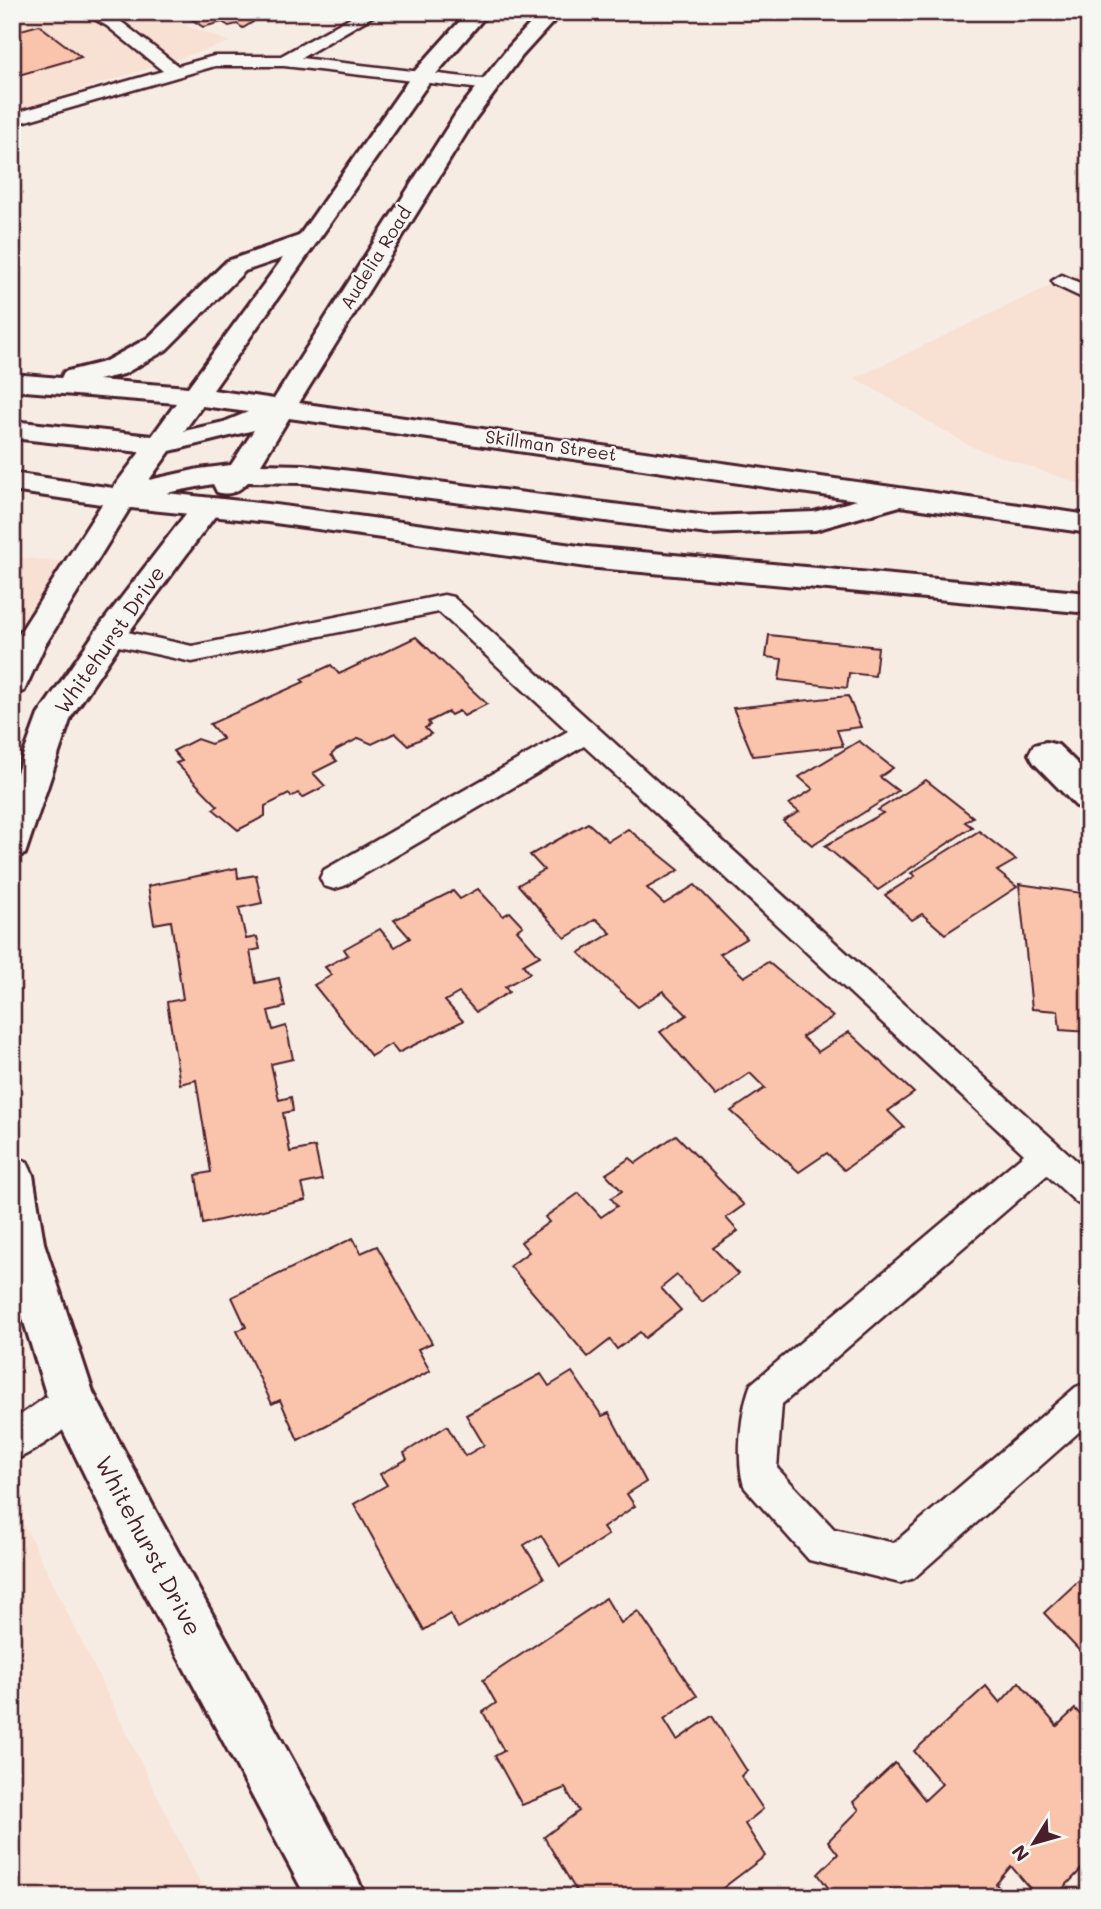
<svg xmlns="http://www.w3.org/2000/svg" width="1101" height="1909" viewBox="0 0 1101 1909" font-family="Mali,sans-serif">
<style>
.built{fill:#f8e0d3}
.building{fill:#fac4ac;stroke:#4a1f2b;stroke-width:2}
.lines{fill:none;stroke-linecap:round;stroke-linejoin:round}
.service-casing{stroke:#4a1f2b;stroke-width:5}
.minor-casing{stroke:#4a1f2b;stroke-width:6}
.tertiary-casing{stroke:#4a1f2b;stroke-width:6}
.secondary-casing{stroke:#4a1f2b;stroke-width:6}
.service{fill:#f6f6f2;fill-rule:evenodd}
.minor{fill:#f6f6f2;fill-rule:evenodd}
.tertiary{fill:#f6f6f2;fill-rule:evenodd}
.secondary{fill:#f6f6f2;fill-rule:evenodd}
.labels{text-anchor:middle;stroke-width:5;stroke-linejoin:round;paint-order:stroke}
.far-street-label{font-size:18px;fill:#4a1f2b;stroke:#f6f6f2}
.street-label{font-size:21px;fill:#4a1f2b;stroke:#f6f6f2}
.near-street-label{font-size:24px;fill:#4a1f2b;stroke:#f6f6f2}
</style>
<rect width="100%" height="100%" fill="#f7ece4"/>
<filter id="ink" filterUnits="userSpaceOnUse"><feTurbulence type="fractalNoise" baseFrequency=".0143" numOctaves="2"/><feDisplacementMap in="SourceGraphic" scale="14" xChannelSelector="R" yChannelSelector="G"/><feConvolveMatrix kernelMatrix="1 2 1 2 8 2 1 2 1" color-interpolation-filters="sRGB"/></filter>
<g filter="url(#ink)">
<g class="built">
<path d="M12 12H151L230 42 12 112Z"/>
<path d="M1089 267V487L972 447 855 378Z"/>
<path d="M12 557 78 563 12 658Z"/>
<path d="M12 1500 207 1897H12Z"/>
</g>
<g class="building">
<path d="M181 12H264L246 17 253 22 243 28 237 24 229 26 222 22 203 27Z"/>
<path d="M39 25 81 57 12 77V30L14 32Z"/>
<path d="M769 635 878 647 875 676 849 673 847 688 779 680 782 659 766 657Z"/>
<path d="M416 637 487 704 464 716 459 711 451 715 448 712 428 722 430 725 425 728 431 734 408 745 395 733 372 744 359 738 336 750 331 755 337 761 313 773 325 786 302 798 298 793 291 797 289 794 265 806V816L238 830 213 809 218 806 176 763 182 761 173 751 197 739 211 744 223 739 210 724 304 682 301 679 331 665 339 674Z"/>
<path d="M848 696 861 727 837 730 843 746 753 756 733 708Z"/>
<path d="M859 741 893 768 880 777 898 791 812 845 783 821 799 812 789 804 813 789 799 777Z"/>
<path d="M926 780 973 817 965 822 972 827 878 890 825 846 883 813 878 810Z"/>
<path d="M588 823 608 841 628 829 679 870 647 888 664 904 695 885 747 938 720 954 744 977 768 962 833 1017 802 1037 818 1052 849 1032 914 1093 888 1111 904 1127 844 1170 827 1153 799 1172 731 1111 765 1088 750 1073 716 1096 660 1032 687 1015 663 991 638 1007 579 953 611 933 596 919 565 938 518 885 544 870 530 855Z"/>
<path d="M979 831 1016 860 997 871 1017 887 945 934 922 914 912 920 885 895 915 876 911 873Z"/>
<path d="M237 868 238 878 256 875 262 903 239 908 246 939 257 937 260 949 250 951 256 983 279 978 285 1007 268 1011 273 1030 286 1026 293 1059 271 1064 279 1100 291 1097 293 1111 283 1113 290 1152 315 1147 322 1180 302 1184 306 1200 203 1224 196 1175 211 1172 196 1080 180 1084 167 1002 183 999 171 921 154 924 148 886Z"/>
<path d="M1019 884 1089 894V1032L1060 1030 1058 1011 1032 1009Z"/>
<path d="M478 889 503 916 510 912 523 926 517 930 540 956 523 965 530 973 505 987 509 992 476 1012 459 993 445 1001 463 1021 398 1053 391 1044 371 1056 314 985 332 975 325 967 348 955 344 949 380 929 395 947 410 938 394 920 453 891 460 899Z"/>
<path d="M676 1135 744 1205 726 1218 738 1231 713 1248 738 1274 702 1302 677 1275 661 1288 681 1310 645 1338 640 1332 617 1349 610 1340 588 1357 510 1266 529 1252 521 1242 549 1222 545 1217 579 1193 601 1217 617 1206 611 1198 622 1191 606 1174 630 1158 636 1163Z"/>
<path d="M353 1238 361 1253 377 1246 432 1343 418 1349 430 1371 298 1440 280 1400 272 1404 237 1331 246 1327 232 1297Z"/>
<path d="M572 1372 602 1416 609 1413 646 1482 627 1494 635 1506 603 1528 608 1535 560 1566 541 1535 524 1545 544 1578 458 1628 450 1614 424 1630 354 1504 387 1485 380 1474 407 1459 404 1453 447 1426 465 1456 484 1445 466 1415 541 1374 549 1386Z"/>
<path d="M1089 1571V1661L1044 1613Z"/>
<path d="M606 1598 621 1623 638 1611 697 1696 664 1719 677 1740 712 1716 747 1771 741 1776 763 1809 745 1824 765 1856 711 1897H580L544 1837 579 1811 565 1788 522 1805 495 1756 504 1751 483 1712 496 1703 483 1680Z"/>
<path d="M1019 1682 1057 1726 1075 1709 1089 1724V1861L1055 1897H1037L1011 1866 996 1884 1006 1897H835L818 1874 838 1854 828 1841 859 1810 853 1802 895 1763 925 1800 942 1784 914 1751 986 1686 1000 1703Z"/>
</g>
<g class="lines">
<defs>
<g id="service">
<path d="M82 12H103L119 20 178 66 214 56H281L360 12H380L301 58 490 80 498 85 490 90 284 66H215L12 125V114L163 71 107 26Z"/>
<path d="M1062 275 1089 287V301L1055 285 1052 281Z"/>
<path d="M444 595 453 597 1089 1172V1208L1077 1203 1047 1175 782 1404 777 1468 834 1529 894 1543 1076 1387 1089 1382V1423L914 1578 900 1583 809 1560 745 1488C735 1465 741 1407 751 1384L1024 1154 584 746 344 886 334 889 324 886 320 878 324 870 568 731 439 612 192 662 100 642 97 636 100 630 109 628 192 646Z"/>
<path d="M72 1382 85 1388 90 1400C81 1422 35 1452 12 1461V1421L59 1388Z"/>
</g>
<path id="minor" d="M1046 742 1058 745 1089 775V810L1076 806 1034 763 1029 754 1034 745Z"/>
<g id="tertiary">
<path d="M121 489 131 492 136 498 45 645 24 691 12 694V645L100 507 111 492Z"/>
<path d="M206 499 217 502 221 508 120 644 71 717 25 854 12 857V786L38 715 98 628 195 502Z"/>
<path d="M12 1156 27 1162 33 1175 44 1243 93 1392 161 1521 357 1877 365 1897H306L125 1557 48 1400 12 1283Z"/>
</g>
<path id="secondary" d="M468 12H489L430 81 213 390 274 399 457 112 508 48 541 12H562L522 56 475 119 299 403 1089 515V533L900 506 815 530 708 534 303 483 248 482C237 492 231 496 217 492L213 484 166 493 268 504 587 547 1089 593V613L587 567 268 522 121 507 12 491V473L113 488 140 452 12 438V421L152 436 176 403 12 390V374L61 378 64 372 104 362 148 338 227 261 299 236 414 72ZM283 258 188 387 98 380 124 374 166 350 245 271ZM202 406 248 412 224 422 184 431ZM289 418 857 500 814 512 708 516 303 465 261 464ZM254 430 231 465 199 469 149 480 170 451Z"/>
</defs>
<use href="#service" class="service-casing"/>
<use href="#minor" class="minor-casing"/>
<use href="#tertiary" class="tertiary-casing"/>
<use href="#secondary" class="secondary-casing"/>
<use href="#service" class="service"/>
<use href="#minor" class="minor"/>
<use href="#tertiary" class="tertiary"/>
<use href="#secondary" class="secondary"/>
</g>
</g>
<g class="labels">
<g class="far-street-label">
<text transform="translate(376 258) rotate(-58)" y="6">Audelia Road</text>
<text transform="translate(551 446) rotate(8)" y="6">Skillman Street</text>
</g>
<g class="street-label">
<text transform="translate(110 640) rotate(-55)" y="7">Whitehurst Drive</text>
</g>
<g class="near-street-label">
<text transform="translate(148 1546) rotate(62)" y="8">Whitehurst Drive</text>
</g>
</g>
<rect width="1101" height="1909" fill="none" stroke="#f6f6f2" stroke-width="42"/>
<rect x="21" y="21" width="1059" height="1867" fill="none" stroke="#4a1f2b" stroke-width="2.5" filter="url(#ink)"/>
<g transform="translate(1034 1843) rotate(233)" stroke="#f6f6f2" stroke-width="5" paint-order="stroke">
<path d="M0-5L12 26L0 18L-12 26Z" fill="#4a1f2b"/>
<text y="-10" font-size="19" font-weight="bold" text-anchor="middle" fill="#4a1f2b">N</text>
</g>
</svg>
